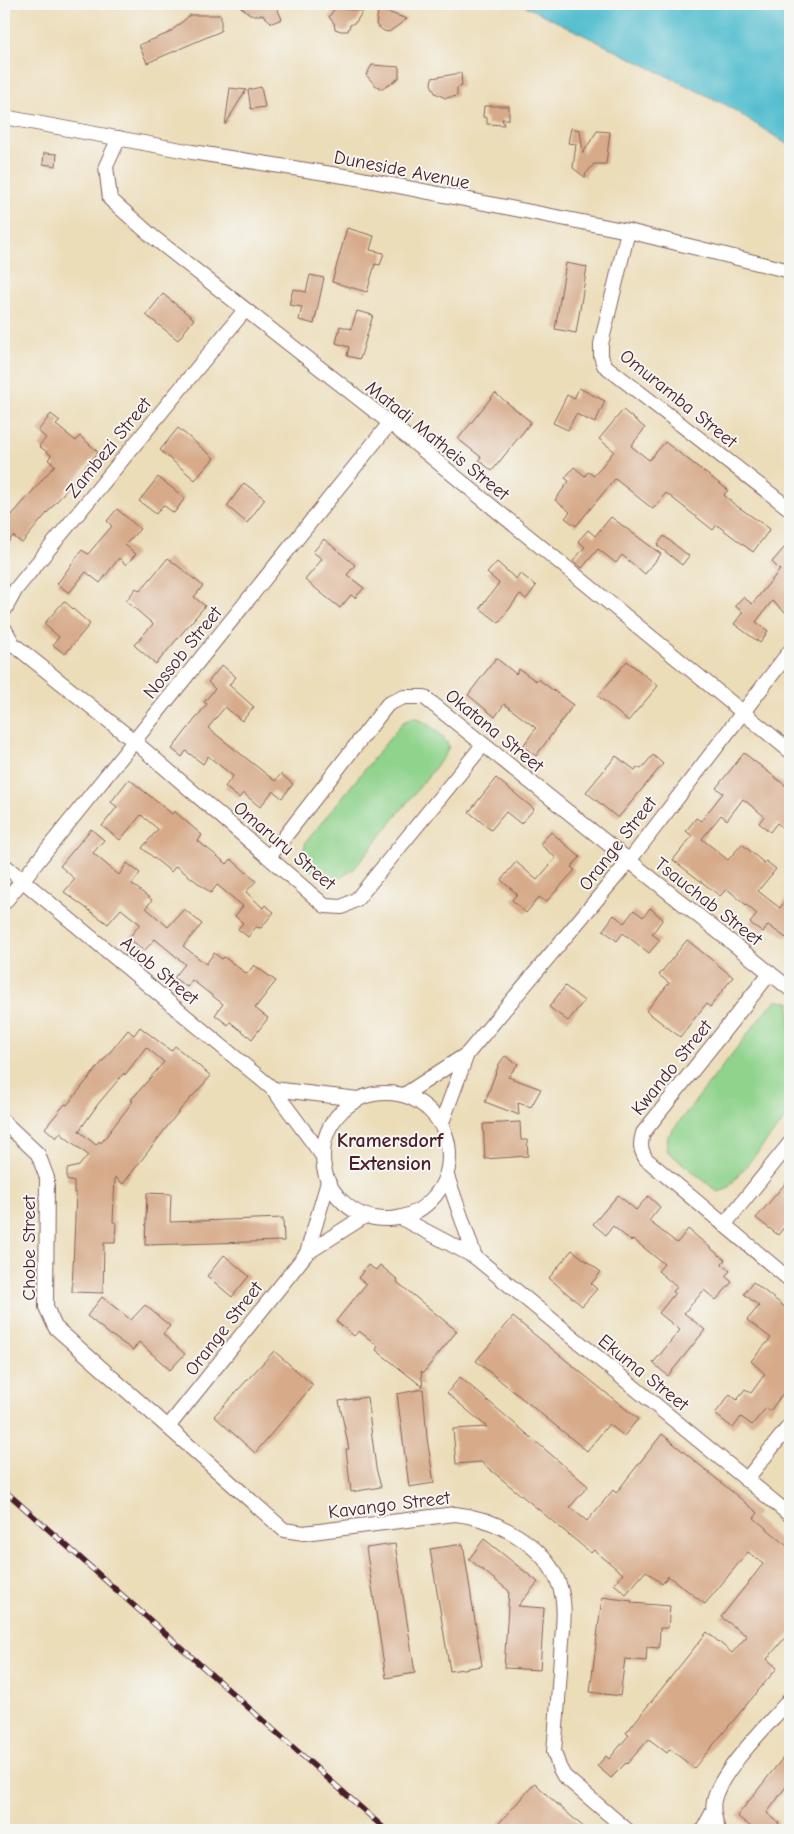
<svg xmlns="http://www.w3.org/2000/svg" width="794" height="1834" viewBox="0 0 794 1834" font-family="'Comic Neue',sans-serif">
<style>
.green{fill:#8fd38c;stroke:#6c795c}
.water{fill:#53becf;stroke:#4e6e7d}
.building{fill:#d7ab8a;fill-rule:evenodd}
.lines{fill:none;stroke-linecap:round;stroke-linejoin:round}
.minor-casing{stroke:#83625d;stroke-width:16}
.minor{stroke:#fff;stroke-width:14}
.rail-casing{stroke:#4a1f2b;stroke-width:5.5}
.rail{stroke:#f6f6f2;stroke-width:4;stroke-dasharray:11;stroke-linecap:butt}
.labels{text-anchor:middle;stroke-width:4;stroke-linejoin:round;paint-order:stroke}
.street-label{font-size:19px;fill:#4a1f2b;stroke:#f6f6f2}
.neighbourhood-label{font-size:20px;font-weight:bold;fill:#4a1f2b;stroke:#f6f6f2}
</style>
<rect width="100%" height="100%" fill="#f6f6f2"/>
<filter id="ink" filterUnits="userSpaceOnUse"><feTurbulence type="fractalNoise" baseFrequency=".02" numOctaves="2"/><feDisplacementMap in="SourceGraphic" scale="10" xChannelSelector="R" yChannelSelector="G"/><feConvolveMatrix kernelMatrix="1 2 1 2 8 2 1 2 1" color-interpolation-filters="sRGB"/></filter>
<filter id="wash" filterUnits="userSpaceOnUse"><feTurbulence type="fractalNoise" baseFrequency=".0096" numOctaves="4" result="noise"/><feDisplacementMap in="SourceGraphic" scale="20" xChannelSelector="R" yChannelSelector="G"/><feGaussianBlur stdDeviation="1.12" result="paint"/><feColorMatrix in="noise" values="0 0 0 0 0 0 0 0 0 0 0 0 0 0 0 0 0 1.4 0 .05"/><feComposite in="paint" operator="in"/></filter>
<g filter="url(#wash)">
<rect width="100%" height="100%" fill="#ecddb9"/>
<g class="green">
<path d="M414 717C428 723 441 733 449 746L445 755 354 869 336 880 308 869 302 855 306 842 403 722Z"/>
<path d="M776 1001 790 1002V1113L727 1189 718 1192 666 1150 668 1136 768 1008Z"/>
</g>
<path class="water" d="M521 4H790V146L726 105Z"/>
<g id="blocks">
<g class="building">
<path d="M237 4H275L282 19 272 23 263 15H251Z"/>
<path d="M335 8 363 11 356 22 350 25 348 31H341L335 29 334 23 329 17Z"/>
<path d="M378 11 390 13 407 19 389 32 384 31 376 25Z"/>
<path d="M190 15H221V31L147 63 139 45 169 33Z"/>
<path d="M372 65 399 67V78L382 89 375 85 366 75Z"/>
<path d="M461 73 462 86 457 88V96L445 98 435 93 431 84 432 78Z"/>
<path d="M261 87 265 107 251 109 248 90Z"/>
<path d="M230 88 246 90 225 125Z"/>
<path d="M484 106H509V119H502L504 125 487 124V118L483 117Z"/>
<path d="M571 128 580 130 583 153 597 131 610 132 606 164H594L585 175 586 178 573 168 576 144 568 143Z"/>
<path d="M44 153 57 154 56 166 43 164Z"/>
<path d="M347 228 374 236 370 250 384 253 380 265 375 264 367 292 332 282Z"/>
<path d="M566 263 587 267 576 333 555 329Z"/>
<path d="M310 275 324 278 314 324 299 320 302 307 289 305 293 289 306 292Z"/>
<path d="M163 294 194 319 178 340 146 315Z"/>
<path d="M357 311 373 315 360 359 347 356 349 347 336 343 340 326 351 329Z"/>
<path d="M579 388 605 401 595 423 576 414 568 430 553 423 567 395 574 399Z"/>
<path d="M495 393 531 422 492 471 479 460 481 457 458 439Z"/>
<path d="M623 410 645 428 631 446 649 460 665 442 728 490 724 495 734 504 770 529 753 552 717 525 713 530 666 493 653 509 615 479 576 526 565 518 570 512 555 500 569 481 565 478 574 467 585 476 588 472 594 476 614 451 599 439Z"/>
<path d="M51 414 60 421 56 425 76 441 80 436 98 452 22 543 13 536 4 547V509L12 515 55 465 48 460 51 455 39 446 46 438 38 431Z"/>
<path d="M178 428 214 458 195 480 160 450Z"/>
<path d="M158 477 185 498 174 513 163 505 156 514 139 501Z"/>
<path d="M244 483 265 499 247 523 227 506Z"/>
<path d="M117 509 140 529 125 545 136 554 126 565 119 558 100 583 86 572 69 593 57 584 82 550 88 554 112 526 107 521Z"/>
<path d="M611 517 661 554 645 574 622 555 616 563 598 549 582 568 573 561 585 547 578 541 588 530 595 536Z"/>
<path d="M664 536 689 556 682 565 657 545Z"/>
<path d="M324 539 355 565 347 575 364 588 355 598 351 595 340 608 305 580 322 559 313 552Z"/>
<path d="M784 548 790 553V606L785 612 772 601 756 622 768 631 760 643 734 624 743 612 735 606 743 597 752 604 780 570 772 562Z"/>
<path d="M168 558 203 586 194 597 205 606 156 664 134 645 153 624 126 601 136 588 140 591Z"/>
<path d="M497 562 516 579 520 573 536 586 526 599 520 594 499 623 480 608 499 583 487 573Z"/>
<path d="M64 601 90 624 65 654 53 645 59 637 44 624Z"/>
<path d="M496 658 516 674 519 669 536 681 538 679 573 705 536 756 523 746 536 728 504 704 495 717 468 695Z"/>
<path d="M627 661 658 686 628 721 598 696Z"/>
<path d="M222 665 236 677 229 685 254 707 242 721 225 707 208 728 275 781 281 774 293 784 282 798 273 791 260 807 243 793 239 798 225 787 233 776 208 756 203 764 186 751 182 757 172 749 207 704 204 702 215 689 208 682Z"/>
<path d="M744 753 790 789V834L777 823 770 832 759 823 764 816 743 799 727 820 721 815 702 839 728 860 742 844 764 863 766 861 776 869 758 891 780 908 790 894V932L786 938 768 925 763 932 750 923 757 914 727 889 720 896 673 860 692 836 686 831 696 818 701 821 723 793 716 788Z"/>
<path d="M653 755 663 764 618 818 586 792 616 756 635 770 637 767 641 769Z"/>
<path d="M496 778 534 809 521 824 506 812 491 830 469 812Z"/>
<path d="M129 779 172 814 174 811 202 835 198 841 227 864 231 859 256 881 246 892 263 908 265 905 274 912 261 928 256 927 248 937 238 929 243 923 235 916 243 906 217 885 211 893 176 866 171 872 142 848 158 829 141 815 120 840 102 826 117 807 111 802Z"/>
<path d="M91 829 104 840 93 853 119 875 127 863 140 873 132 884 152 900 146 908 168 927 184 909 202 924 183 946 206 964 214 953 222 959 224 957 247 974 254 965 276 981 255 1008 268 1018 252 1039 230 1022 228 1025 215 1015 223 1004 192 980 187 987 174 978 185 964 155 939 144 951 129 938 140 924 121 909 108 924 64 892 75 879 60 866Z"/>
<path d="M551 832 580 857 571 867 575 870 546 902 539 897 526 913 512 900 517 894 501 880 516 862 537 880 556 858 540 844Z"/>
<path d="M650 908 663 919 652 934 660 940 649 953 623 933 617 941 603 930 614 915 624 923 634 910 643 917Z"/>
<path d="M687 940 733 977 710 1007 706 1004 680 1037 646 1011 669 983 659 975Z"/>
<path d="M565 986 584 1001 568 1021 549 1007Z"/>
<path d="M140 1027 171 1051 175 1046 211 1076 180 1110 123 1184 115 1177 113 1222H116L115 1243H104L103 1293 72 1292 76 1193H74V1182L67 1180V1169L79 1166 88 1155 60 1133 56 1138 45 1128 65 1104 67 1105 128 1030 134 1035ZM146 1047 164 1062 131 1100 133 1101 101 1143 99 1141 96 1145 79 1131 98 1104 124 1073 125 1075Z"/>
<path d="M505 1056 518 1064 508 1077 541 1089 531 1107 518 1103 519 1115 485 1102 499 1064Z"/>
<path d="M520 1122 521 1140H527L528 1156 485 1159 483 1124Z"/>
<path d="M790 1178V1220L778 1235 756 1218Z"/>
<path d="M147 1193 171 1194 170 1222 283 1218 284 1241 145 1245Z"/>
<path d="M618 1195 636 1210 648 1196 660 1207 649 1221 677 1243 688 1229 725 1260 722 1264 730 1271 725 1276 732 1282 716 1300 704 1290 684 1313 705 1330 668 1376 653 1363 680 1330 659 1313 675 1293 673 1292 677 1287 658 1271 664 1264 633 1239 631 1241 613 1226 606 1235 593 1224Z"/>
<path d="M572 1250 601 1272 591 1284 597 1289 582 1306 549 1278Z"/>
<path d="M224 1255 249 1276 232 1297 207 1276Z"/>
<path d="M368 1265 376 1270 380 1265 398 1280 397 1282 457 1331 423 1373 421 1371 423 1387 376 1350 378 1346 359 1331 354 1336 336 1321 366 1284 358 1278Z"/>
<path d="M753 1282 790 1311V1384L770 1411 766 1408 752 1425 741 1417 733 1428 715 1414 730 1394 737 1400 745 1389 751 1393 765 1374 751 1361 771 1338 747 1320 759 1306 744 1294Z"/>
<path d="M102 1297 131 1320 145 1305 170 1326 163 1334 185 1354 170 1370 139 1342 133 1350 108 1333 87 1316Z"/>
<path d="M513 1317 638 1419 624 1436 609 1424 587 1451 476 1361Z"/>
<path d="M274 1351 313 1385 255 1453 214 1416Z"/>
<path d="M460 1377 588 1486 570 1507 587 1521 613 1490 616 1493 662 1434 758 1513 754 1518 790 1548V1632L767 1659 777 1668 694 1768 670 1749 667 1753 649 1739 627 1764 626 1763 611 1778 597 1766 606 1756 609 1759 629 1735 626 1733 707 1632 732 1653 747 1636 721 1617 763 1564 748 1552 705 1604 668 1576 662 1584 646 1571 626 1594 614 1584 623 1574 594 1550 591 1553 481 1462 456 1464 453 1429 487 1427 447 1393Z"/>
<path d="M423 1389 427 1438 434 1483 409 1487 397 1394Z"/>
<path d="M367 1397 376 1468 381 1487 351 1492 346 1449H349L339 1401Z"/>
<path d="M484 1539 538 1582 518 1606 544 1608 540 1670 504 1668 509 1591 469 1559Z"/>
<path d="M395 1544 415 1673 386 1678 366 1548Z"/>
<path d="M463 1544 482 1666 450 1671 430 1549Z"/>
<path d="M602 1597 632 1601V1603L670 1606 668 1628H660L659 1648 647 1647 646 1661 625 1659 620 1696 590 1692Z"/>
<path d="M790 1749V1781L767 1813 779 1823 774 1830H755L737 1816Z"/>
<path d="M535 1783 548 1796 587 1830H493Z"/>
</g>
</g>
</g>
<g filter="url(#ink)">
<use href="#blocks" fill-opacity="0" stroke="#83625d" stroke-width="1"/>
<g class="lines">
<defs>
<g id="minor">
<path d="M4 117 192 152 357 178 628 231 790 271"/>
<path d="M119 138 106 166 110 199 153 237 390 423 790 751"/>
<path d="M628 231 601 344V356L604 365 790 509"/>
<path d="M4 611 16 589 245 310"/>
<path d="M4 628 13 644 134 741 325 906 342 907 357 899 483 745"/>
<path d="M269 857 388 704 404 697H424L790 989"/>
<path d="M4 865 273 1089"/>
<path d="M4 903 390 423"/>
<path d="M770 973 643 1133C640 1144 640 1149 646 1159L790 1280"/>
<path d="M467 1054 629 861 790 651"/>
<circle cx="386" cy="1156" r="63"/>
<path d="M404 1095 467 1054 441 1125"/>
<path d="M4 1122 38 1154 47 1178 46 1307 55 1327 284 1530 304 1533 455 1514C495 1518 547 1545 560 1587 567 1608 562 1633 561 1655 559 1687 557 1719 554 1751L559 1767 564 1776 627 1830"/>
<path d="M322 1155 273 1089 358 1099"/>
<path d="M401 1218 475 1257 447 1176"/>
<path d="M724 1225 790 1143"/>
<path d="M307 1253 328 1182"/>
<path d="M475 1257 790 1515"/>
<path d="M168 1427 307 1253 365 1216"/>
<path d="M746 1480 790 1425"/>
<path d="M703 1830 713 1811"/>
<path d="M718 1830C715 1820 712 1810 714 1800 720 1771 770 1723 790 1699"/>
</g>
</defs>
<use href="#minor" class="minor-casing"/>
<use href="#minor" class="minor"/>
<defs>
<path id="rail" d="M4 1490 386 1830"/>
</defs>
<use href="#rail" class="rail-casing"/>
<use href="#rail" class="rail"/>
</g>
</g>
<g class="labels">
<g class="street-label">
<text transform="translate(402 169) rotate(11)" y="7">Duneside Avenue</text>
<text transform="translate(679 398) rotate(39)" y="7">Omuramba Street</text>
<text transform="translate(438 440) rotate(39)" y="7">Matadi Matheis Street</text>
<text transform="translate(108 447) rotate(-51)" y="7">Zambezi Street</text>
<text transform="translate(182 652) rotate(-51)" y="7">Nossob Street</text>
<text transform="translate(495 730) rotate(39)" y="7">Okatana Street</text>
<text transform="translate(617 843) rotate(-52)" y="7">Orange Street</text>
<text transform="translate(285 845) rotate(40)" y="7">Omaruru Street</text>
<text transform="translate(709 901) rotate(38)" y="7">Tsauchab Street</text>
<text transform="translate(160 970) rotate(40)" y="7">Auob Street</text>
<text transform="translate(671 1067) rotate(-51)" y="7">Kwando Street</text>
<text transform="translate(28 1248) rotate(-90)" y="7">Chobe Street</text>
<text transform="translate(223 1328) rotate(-52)" y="7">Orange Street</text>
<text transform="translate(644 1372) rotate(39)" y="7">Ekuma Street</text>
<text transform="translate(389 1504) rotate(-7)" y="7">Kavango Street</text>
</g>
<g class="neighbourhood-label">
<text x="390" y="1147">Kramersdorf<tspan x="390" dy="23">Extension</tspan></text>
</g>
</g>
<rect width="794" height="1834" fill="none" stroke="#f6f6f2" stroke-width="20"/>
</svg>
